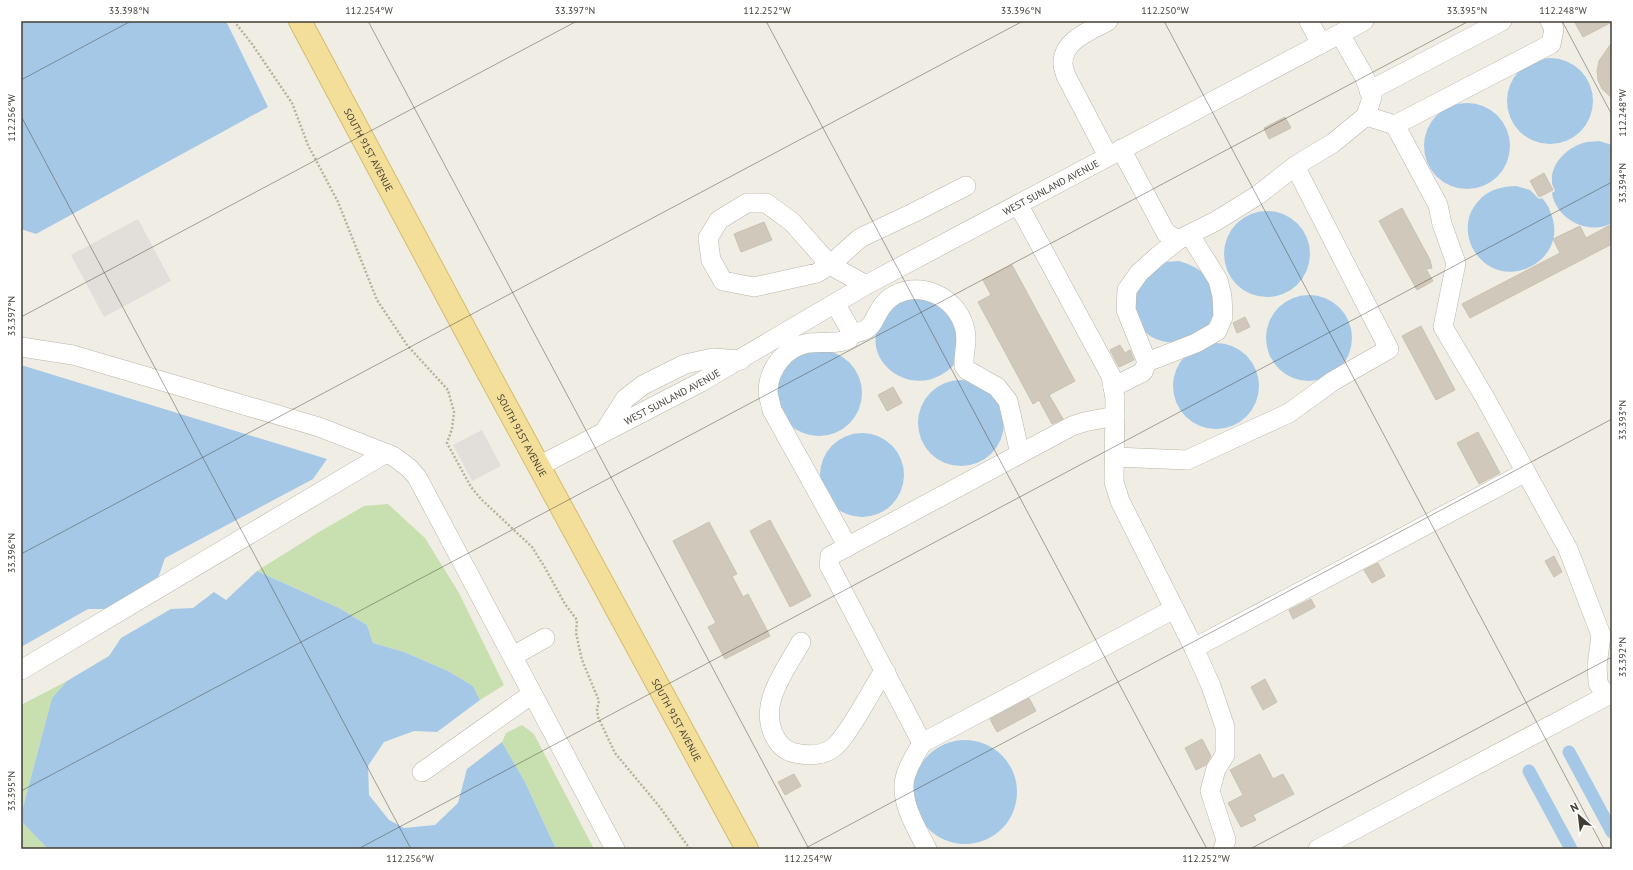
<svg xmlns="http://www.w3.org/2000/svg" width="1633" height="870" font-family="'PT Sans',sans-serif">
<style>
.industrial{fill:#e2ded9}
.green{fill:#c8e0b0}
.water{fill:#a5c8e7}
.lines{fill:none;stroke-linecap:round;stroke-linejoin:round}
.canal{stroke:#a5c8e7;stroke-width:13}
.building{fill:#d0c9bb;stroke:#cac1af}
.minor-casing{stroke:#bab5a8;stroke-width:20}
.major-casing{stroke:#d6bd6c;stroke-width:24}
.path{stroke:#bab19a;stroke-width:2.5;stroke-dasharray:2 2;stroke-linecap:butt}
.minor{stroke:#fff;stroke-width:19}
.major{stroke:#f3df9a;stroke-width:22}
.ticks{fill:none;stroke:#413d34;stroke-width:1;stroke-opacity:0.45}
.labels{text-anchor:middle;stroke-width:4;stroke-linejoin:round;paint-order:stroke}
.street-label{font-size:10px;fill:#413d34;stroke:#fff}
.neatline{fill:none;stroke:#413d34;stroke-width:1.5}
.ticks-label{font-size:10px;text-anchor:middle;fill:#413d34}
</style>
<rect width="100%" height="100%" fill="#f0ede4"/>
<path class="industrial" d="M138 219 171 281 104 317 71 255Z
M482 430 501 466 472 481 453 445Z"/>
<path class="green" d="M388 504 425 538 459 593 504 685 480 700 473 686 448 671 404 652 373 643 367 625 339 608 257 571 319 532 364 506Z
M67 681 52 698 21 815V705Z
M522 725 534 734 594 849H556L525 782 502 742 506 733Z
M21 821 48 849H21Z"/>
<path class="water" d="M21 21H226L268 107 36 234 21 229Z
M1507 101a43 43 0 1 1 86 0a43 43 0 1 1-86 0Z
M1424 146a43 43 0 1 1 86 0a43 43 0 1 1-86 0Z
M1599 141 1612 145V223C1588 236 1556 219 1552 193L1555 191C1554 188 1552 185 1552 182 1550 164 1567 148 1583 143 1588 141 1594 142 1599 141Z
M1516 186 1530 190 1539 199 1542 198C1545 202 1549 206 1550 211 1573 262 1498 298 1472 247 1467 237 1466 223 1471 212 1482 192 1495 187 1516 186Z
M1224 254a43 43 0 1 1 86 0a43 43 0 1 1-86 0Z
M1179 261C1198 267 1210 274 1213 295 1213 300 1215 308 1214 313 1204 349 1148 354 1135 316 1133 308 1135 296 1136 288L1165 262Z
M1266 338a43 43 0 1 1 86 0a43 43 0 1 1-86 0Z
M924 296 958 320C958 328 958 357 955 363 952 368 946 372 941 375 902 397 855 352 885 316 888 312 892 304 897 302 904 299 915 298 924 296Z
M1173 386a43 43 0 1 1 86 0a43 43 0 1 1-86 0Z
M776 393a43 43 0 1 1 86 0a43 43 0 1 1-86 0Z
M21 365 327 459 313 479 165 558 158 578 105 609H88L21 647Z
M918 423a43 43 0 1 1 86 0a43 43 0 1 1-86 0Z
M820 475a42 42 0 1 1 84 0a42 42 0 1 1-84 0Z
M257 571 339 608 367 625 373 643 404 652 448 671 473 686 480 700 437 732 414 731 384 742 368 766 369 795 389 820 404 828 435 825 458 803 467 769 502 742 525 782 556 849H48L21 821V815L52 698 67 681 109 656 121 638 171 609 193 608 214 592 226 600Z
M913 792a52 52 0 1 1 104 0a52 52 0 1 1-104 0Z"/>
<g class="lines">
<path class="canal" d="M1569 752 1612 832
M1529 771 1571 849"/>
</g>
<path class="building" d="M1574 21H1612V22L1583 37Z
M1612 42V98L1602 89 1598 80 1597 71 1599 61Z
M1285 117 1291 128 1269 139 1264 128Z
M1544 173 1553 190 1539 197 1530 181Z
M1402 208 1430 260 1432 268 1426 269 1433 281 1417 290 1379 221Z
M764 222 772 240 741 252 734 234Z
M1612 224V244L1470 318 1462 304 1560 253 1553 239 1580 226 1586 238Z
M1012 265 1075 381 1049 395 1063 419 1052 424 1039 400 1033 404 978 302 991 295 983 280Z
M1245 317 1250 327 1237 333 1233 323Z
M1421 326 1455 390 1436 400 1402 336Z
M1120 345 1125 353 1130 350 1134 360 1119 367 1110 350Z
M893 387 902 403 887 411 878 395Z
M1478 432 1500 473 1479 484 1457 443Z
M770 520 811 596 790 607 750 531Z
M709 522 737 574 732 576 743 597 748 594 770 636 725 659 708 627 716 623 673 541Z
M1554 556 1562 572 1554 577 1545 561Z
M1378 563 1385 576 1372 583 1364 570Z
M1311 599 1315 607 1293 619 1289 610Z
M1265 679 1277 702 1263 710 1251 687Z
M1029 698 1036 711 997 732 990 719Z
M1202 739 1211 756 1206 765 1196 770 1185 748Z
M1260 754 1273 779 1283 774 1294 794 1253 815 1256 820 1241 827 1228 803 1243 795 1230 770Z
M794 774 801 786 785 795 778 782Z"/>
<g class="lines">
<defs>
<g id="minor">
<path d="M1309 21 1321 44"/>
<path d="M1369 91 1502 21"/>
<path d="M1366 116 1395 125 1551 44 1554 29 1550 21"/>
<path d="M1395 125 1438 205 1442 224 1456 263 1443 327 1484 396 1568 549 1601 635 1597 666 1598 683 1606 696"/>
<path d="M1121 149 1166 233 1178 240 1216 221 1258 195 1295 166 1333 143 1366 116 1372 97 1364 76 1340 34"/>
<path d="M1108 156 1066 76C1065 72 1063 68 1063 64 1062 40 1092 30 1108 21"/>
<path d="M1018 204 1111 376 1115 398 1114 482 1120 501 1194 648 1211 686 1225 727V755L1216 769 1210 791 1226 840 1223 849"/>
<path d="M866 285 830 265 792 222 766 203H747L719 220 708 238 711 260 723 281 754 287 817 273 830 265 860 238 913 213 966 186"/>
<path d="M835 303 852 333 849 339C836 345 823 341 809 343 786 347 769 367 768 391 768 397 771 404 772 410L848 547"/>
<path d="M852 333C879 332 871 312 890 298 917 279 955 295 964 326 969 340 963 352 964 366L967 370 997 387 1008 401 1020 454"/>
<path d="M21 347 73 355 319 427 393 456 409 468 417 477 615 849"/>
<path d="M1147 362 1196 343 1217 331 1223 317 1222 296 1218 280 1190 235"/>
<path d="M1113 387 1143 372 1147 362 1126 310 1127 290 1139 273 1158 256 1178 240"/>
<path d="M1115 416 1084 422 1072 426 830 556 829 565 922 743 1174 609"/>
<path d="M604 432 625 399 643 385 685 364 713 358 741 360"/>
<path d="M1115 457 1187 460 1289 413 1333 381 1389 349 1295 166"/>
<path id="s1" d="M539 466 701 382 866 285 1364 21"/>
<path d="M801 642C786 670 757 704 775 737 779 745 785 751 795 753 808 756 822 756 833 748 847 738 871 691 882 674L886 672"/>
<path d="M1194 648 1526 472"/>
<path d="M513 656 545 638"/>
<path d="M21 670 386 453"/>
<path d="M922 743C915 756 903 773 904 788 904 809 918 831 927 849"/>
<path d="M422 772 532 694"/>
<path d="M1318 849 1612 693"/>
</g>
<g id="major">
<path id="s2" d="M300 21 484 365 747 849"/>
</g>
</defs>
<use href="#minor" class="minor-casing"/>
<use href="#major" class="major-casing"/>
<path class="path" d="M234 21 252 44 292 103 308 145 338 202 377 300 407 345 448 390 454 412 452 429 447 443 471 487 481 499 532 547 544 566 565 604 577 620 576 633 582 660 599 701 597 709 598 717 615 753 659 806 690 849"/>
<use href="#minor" class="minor"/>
<use href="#major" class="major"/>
</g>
<path class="ticks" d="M368 21 809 849M766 21 1207 849M1164 21 1604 849M1562 21 1612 115M21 80 131 21M21 116 411 849M21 317 577 21M21 554 1023 21M21 791 1469 21M358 849 1612 182M804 849 1612 419M1250 849 1612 657"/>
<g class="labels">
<g class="street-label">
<text dy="4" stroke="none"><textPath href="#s2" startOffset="146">SOUTH 91ST AVENUE</textPath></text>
<text dy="4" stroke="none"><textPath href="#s1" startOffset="583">WEST SUNLAND AVENUE</textPath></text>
<text dy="4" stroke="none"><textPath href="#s1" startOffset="150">WEST SUNLAND AVENUE</textPath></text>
<text dy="4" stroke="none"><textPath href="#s2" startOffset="470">SOUTH 91ST AVENUE</textPath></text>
<text dy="4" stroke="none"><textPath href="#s2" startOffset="794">SOUTH 91ST AVENUE</textPath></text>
</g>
</g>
<rect width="1633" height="870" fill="none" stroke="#ffffff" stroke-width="44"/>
<g transform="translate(1579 816) rotate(332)" stroke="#ffffff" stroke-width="3" paint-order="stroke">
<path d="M0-3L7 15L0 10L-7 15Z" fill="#413d34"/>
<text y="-6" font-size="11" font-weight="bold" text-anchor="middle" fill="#413d34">N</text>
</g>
<rect x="22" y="22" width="1589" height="826" class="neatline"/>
<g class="ticks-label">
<text x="129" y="14">33.398°N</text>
<text x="369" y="14">112.254°W</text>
<text x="575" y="14">33.397°N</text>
<text x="767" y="14">112.252°W</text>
<text x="1021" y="14">33.396°N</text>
<text x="1165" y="14">112.250°W</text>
<text x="1467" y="14">33.395°N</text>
<text x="1563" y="14">112.248°W</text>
<text transform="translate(1622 113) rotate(-90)" y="4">112.248°W</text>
<text transform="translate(11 118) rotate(-90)" y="4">112.256°W</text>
<text transform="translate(1622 183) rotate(-90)" y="4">33.394°N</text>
<text transform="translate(11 316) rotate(-90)" y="4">33.397°N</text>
<text transform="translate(1622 420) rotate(-90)" y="4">33.393°N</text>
<text transform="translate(11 553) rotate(-90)" y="4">33.396°N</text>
<text transform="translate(1622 657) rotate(-90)" y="4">33.392°N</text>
<text transform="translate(11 791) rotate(-90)" y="4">33.395°N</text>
<text x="410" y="862">112.256°W</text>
<text x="808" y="862">112.254°W</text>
<text x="1206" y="862">112.252°W</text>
</g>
</svg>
